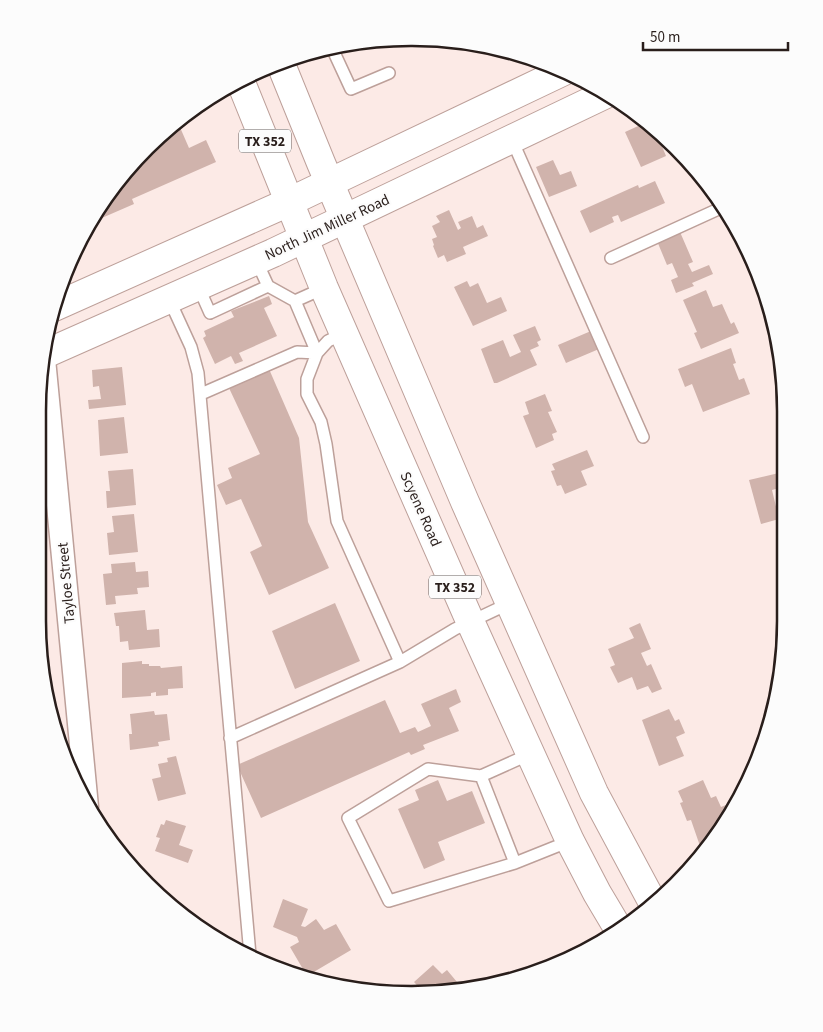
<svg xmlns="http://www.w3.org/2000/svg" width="823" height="1032" font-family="'Source Sans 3',sans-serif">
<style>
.building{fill:#d0b3ac}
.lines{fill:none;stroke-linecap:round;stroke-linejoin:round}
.lane-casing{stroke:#bda09a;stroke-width:14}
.street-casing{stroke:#bda09a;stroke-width:25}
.secondary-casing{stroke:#bda09a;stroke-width:30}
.primary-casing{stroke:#bda09a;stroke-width:30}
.lane{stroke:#fff;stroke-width:11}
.street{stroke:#fff;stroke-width:22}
.secondary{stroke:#fff;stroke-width:28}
.primary{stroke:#fff;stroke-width:28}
.labels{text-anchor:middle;stroke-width:4.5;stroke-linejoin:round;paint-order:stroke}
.shield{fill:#fcfcfc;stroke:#68615e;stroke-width:1}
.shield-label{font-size:14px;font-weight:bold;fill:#291e1b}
.street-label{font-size:15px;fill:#291e1b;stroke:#fcfcfc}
.rim{fill:none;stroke:#291e1b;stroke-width:2.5}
</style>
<rect width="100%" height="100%" fill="#fceae6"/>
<path class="building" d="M647 122 656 140 659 139 666 156 641 167 625 132Z
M179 125 189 148 206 140 216 162 132 199 134 204 88 224 130 165Z
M553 160 560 175 571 171 577 186 549 197 536 167Z
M655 181 665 203 621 222 618 215 612 217 614 222 590 233 580 211 638 185 639 188Z
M449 210 458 230 461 228 458 222 472 216 477 228 483 225 488 236 463 247 466 254 447 262 444 255 438 258 433 246 434 245 432 239 437 237 432 226 440 222 436 216Z
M680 232 693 262 688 264 692 272 709 265 713 274 692 283 694 286 676 293 671 280 678 277 672 263 667 265 657 241Z
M467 281 470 287 478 283 487 303 501 297 507 311 473 326 454 287Z
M706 290 713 307 722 304 731 324 734 322 739 333 701 349 694 333 697 332 683 300Z
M269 296 272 304 264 308 277 336 239 353 243 361 235 364 231 356 215 364 203 338 206 336 204 331 234 317 231 311Z
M535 326 541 340 537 342 539 346 530 350 537 365 497 383H494L481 349 503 340 510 357 521 352 513 335Z
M591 331 599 349 566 363 558 345Z
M731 348 736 363 733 364 739 380 744 378 750 394 703 412 692 384 685 387 678 369Z
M122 367 126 405 89 409 88 400 101 399 99 386 93 387 92 370Z
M269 369 299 438 308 522 329 568 269 595 250 552 262 546 241 499 226 505 217 485 232 478 228 468 260 454 229 388Z
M545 394 552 411 548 412 557 432 552 434 554 440 536 448 523 416 529 414 525 402Z
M124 417 128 453 100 456 98 420Z
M587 450 594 466 581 471 587 485 565 494 561 485 557 486 551 471 555 470 552 464Z
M133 469 136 505 107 508 106 491H110L108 471Z
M783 472V487L772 490 779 519 761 524 749 480Z
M134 514 138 552 109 555 107 533 114 532 112 516Z
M135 562 136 572 148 571 149 587 137 588 138 594 115 596 116 604 106 605 103 574 112 573 111 564Z
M335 603 360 661 295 689 272 631Z
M145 610 147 630 159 629 160 647 129 650 128 641 120 642 119 626H116L114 613Z
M640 623 651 649 641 653 647 666 651 664 662 689 652 693 648 686 637 690 632 677 618 683 610 667 615 665 608 649 634 638 629 628Z
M142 661V664H149V666H160L161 668 182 666 183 688 168 689V695L156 696V692L151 693V696L122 698V663Z
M456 689 461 702 449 708 459 731 423 745 425 749 411 755 409 752 261 818 237 765 385 700 400 733 415 727 418 732 431 726 421 704Z
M669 709 675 721 679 719 685 733 676 737 684 756 659 766 642 720Z
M154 711 155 715 167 714 170 740 158 742 159 746 130 750 129 734H132L130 714Z
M176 756 186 794 158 801 152 779 161 777 158 764 168 762 167 758Z
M438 780 447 801 472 791 485 823 438 842 445 860 424 869 398 809 419 800 415 790Z
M703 780 711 798 716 796 721 807 726 805 729 812 713 840 700 846 691 820 687 821 680 803 683 802 678 791Z
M166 820 186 826 179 845 193 850 188 863 155 851 160 838 156 837 161 824 164 825Z
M283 899 308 909 301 926 305 927 316 919 324 930 336 924 351 950 307 976 290 947 299 942 297 937 273 927Z
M433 965 442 974 447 970 462 988 424 993 414 982Z"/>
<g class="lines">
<defs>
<path id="lane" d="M332 48 351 89 389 73
M512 140 643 437
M611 258 723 207
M256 260 268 286 295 301
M198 286 210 313 268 286
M169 299 191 347 198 373 250 955
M344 333 328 341 317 353 307 379V394L321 422 326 444 337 521 400 662
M201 394 297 352 317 353 295 301 324 288
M230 738 400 662 455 629 510 603
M530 754 481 776 515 863 570 841
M481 776 428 769 348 818 389 901 515 863"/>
<path id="street" d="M44 359 87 807"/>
<path id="secondary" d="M54 307 289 202 564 71
M45 354 273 253 606 94"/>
<path id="primary" d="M280 62 321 163 465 502 594 793 654 905
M240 80 324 288 470 621 570 841 597 893 619 930"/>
</defs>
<use href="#lane" class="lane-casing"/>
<use href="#street" class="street-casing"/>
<use href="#secondary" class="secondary-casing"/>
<use href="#primary" class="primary-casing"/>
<use href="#lane" class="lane"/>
<use href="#street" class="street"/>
<use href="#secondary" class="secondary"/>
<use href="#primary" class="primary"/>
</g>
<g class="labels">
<g class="shield">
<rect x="239" y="129.5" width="52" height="23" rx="4"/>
<rect x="429" y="575.5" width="52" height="23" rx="4"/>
</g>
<g class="shield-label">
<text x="265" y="146">TX 352</text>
<text x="455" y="592">TX 352</text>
</g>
<g class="street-label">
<text transform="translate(327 227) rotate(-25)" y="5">North Jim Miller Road</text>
<text transform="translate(421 509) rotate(66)" y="5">Scyene Road</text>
<text transform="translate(66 583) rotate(-95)" y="5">Tayloe Street</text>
</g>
</g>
<path d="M0 0H823V1032H0ZM411 46H412A365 365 0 0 1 777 411V621A365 365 0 0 1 412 986H411A365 365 0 0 1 46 621V411A365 365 0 0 1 411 46Z" fill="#fcfcfc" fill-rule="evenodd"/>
<path class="rim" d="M411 46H412A365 365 0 0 1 777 411V621A365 365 0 0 1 412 986H411A365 365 0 0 1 46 621V411A365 365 0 0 1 411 46Z"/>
<path d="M643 42v8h145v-8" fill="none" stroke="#291e1b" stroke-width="2.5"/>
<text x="650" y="42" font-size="15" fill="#291e1b" stroke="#fcfcfc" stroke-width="4" paint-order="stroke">50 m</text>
</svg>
